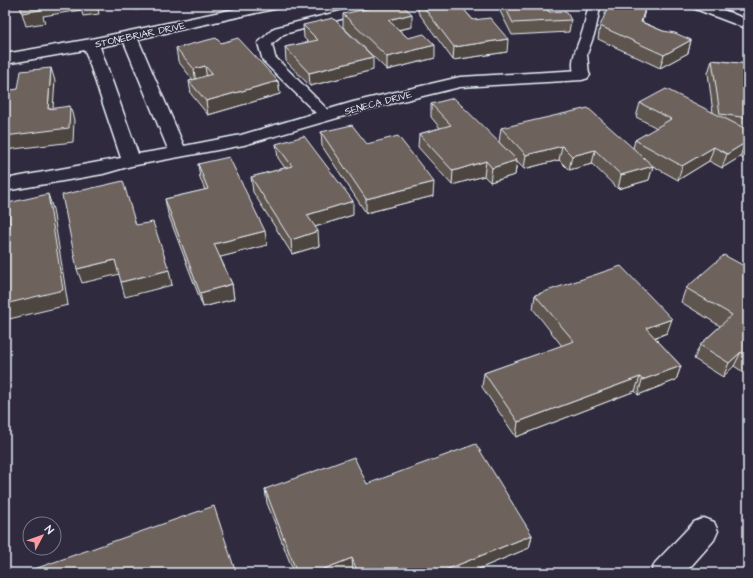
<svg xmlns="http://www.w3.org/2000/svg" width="753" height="578" font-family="'Architects Daughter',sans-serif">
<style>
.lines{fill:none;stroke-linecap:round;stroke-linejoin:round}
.lane-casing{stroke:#e8f1f8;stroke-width:3}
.street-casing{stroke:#e8f1f8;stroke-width:3}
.secondary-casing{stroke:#e8f1f8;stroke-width:3}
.lane{fill:#2f2a3d;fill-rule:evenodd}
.street{fill:#2f2a3d;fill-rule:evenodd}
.secondary{fill:#2f2a3d;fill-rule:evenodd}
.wall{fill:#5f5450;stroke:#e8f1f8}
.shaded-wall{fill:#4d4541;stroke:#e8f1f8}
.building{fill:#6e625d;stroke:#e8f1f8}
.labels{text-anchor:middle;stroke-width:3;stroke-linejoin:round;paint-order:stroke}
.far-street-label{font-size:10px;fill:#e8f1f8;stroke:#2f2a3d}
</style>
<rect width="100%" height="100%" fill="#2f2a3d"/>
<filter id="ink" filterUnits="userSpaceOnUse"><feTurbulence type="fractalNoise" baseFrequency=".025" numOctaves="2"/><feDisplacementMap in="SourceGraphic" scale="8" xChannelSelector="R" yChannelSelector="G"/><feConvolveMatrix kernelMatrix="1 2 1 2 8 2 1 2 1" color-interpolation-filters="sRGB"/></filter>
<g filter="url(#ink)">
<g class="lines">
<defs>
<path id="lane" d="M365 5H385L383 8 284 34 272 44 275 57 334 116 332 119 327 120 322 119 263 61 258 43 274 28Z
M587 5H599L600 8 595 32 587 54 589 75 587 78 582 79 577 78C567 64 578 46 582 33 585 25 586 16 588 8Z"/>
<path id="street" d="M254 5H281L279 8 274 9 138 39 184 146 241 135 353 102 460 77 582 70 588 72 590 75 588 78 582 80 460 87 365 110 244 145 131 166 103 174 5 191V179L121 158 85 50 5 64V54L91 39ZM124 42 168 149 138 154 100 47Z
M704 518 714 522 718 531 714 540 685 573H651L655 563 694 522Z"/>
<path id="secondary" d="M691 5H711L748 20V29L693 8Z"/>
</defs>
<use href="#lane" class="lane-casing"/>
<use href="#street" class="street-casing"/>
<use href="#secondary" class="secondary-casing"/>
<use href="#lane" class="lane"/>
<use href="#street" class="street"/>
<use href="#secondary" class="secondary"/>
</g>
<path class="wall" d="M132 5H156L136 10Z
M418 5H460L473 20 507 52 453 60 418 12Z
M497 5H545L549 12 571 20 569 32 512 35Z
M646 5 642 22 663 31 691 40 688 53 660 68 598 39 600 26 619 9Z
M343 14 412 27 399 30 408 38 435 58 387 70 343 27Z
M303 25 373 70 310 86 286 61 285 47 308 42 304 38Z
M221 43 278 81 280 94 208 115 191 94 189 81 193 80 178 61 176 48Z
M712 60 748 64V161L740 157 722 168 709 161 678 180 653 166 649 180 618 189 592 164 569 170 559 160 524 169 517 162 515 175 490 182 484 176 452 185 418 147 419 134 440 128 431 117V104L506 150 499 142 501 128 633 148 635 140 657 128 636 117 640 103 713 113 708 73Z
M321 132 367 144 433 196 366 213 322 146Z
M276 144 353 215 315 227 319 246 292 254 253 192 251 177 285 168 278 158Z
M198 164 267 245 220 257 232 284 234 299 203 307 168 214 165 199 205 190 200 178Z
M748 268V375L734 366 723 377 694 359 700 345 720 326 681 302 686 288Z
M535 295 667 333 655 338 681 366 676 380 638 395 635 391 516 437 482 387 484 373 562 346 533 309Z
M367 484 532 535 529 548 469 573H353V572L349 573H294L267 503 265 489Z"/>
<path class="shaded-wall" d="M5 5H9L8 12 5 13Z
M40 5H79L81 10 43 16 45 23 26 26 22 13Z
M80 5H97L99 14 83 16Z
M135 5H156L136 10Z
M646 5 643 18 638 34 641 22Z
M412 14V27L387 32 388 20Z
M508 39 507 52 453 60 454 47Z
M691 40 688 53 660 68 664 55Z
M435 45V58L387 70V57Z
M373 57V70L310 86 309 73Z
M205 66 207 80 196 83 194 69Z
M51 68 55 81 52 122 48 109Z
M278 81 280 94 208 115 206 101Z
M70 106 74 120 73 142 5 150V136Z
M745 143 740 157 722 168 727 154Z
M562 146 559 160 524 169 526 155Z
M714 147 709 161 678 180 682 166Z
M595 150 592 164 569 170 572 156Z
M517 160 515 175 490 182 492 168Z
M486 161 484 176 452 185 453 171Z
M653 166 649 180 618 189 621 175Z
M434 182 433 196 366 213V199Z
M48 194 53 209 68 305 5 320V304Z
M353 201V215L308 229 307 215Z
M265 231 267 245 217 258 214 244Z
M318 231 319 246 292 254 291 240Z
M115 260 120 274 82 283 77 269Z
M169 270 172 285 125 297 121 282Z
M232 284 234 299 203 307 200 293Z
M672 319 667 333 642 342 646 328Z
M741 352 734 366 723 377 729 363Z
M681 366 676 380 638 395 642 380Z
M640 377 635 391 516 437 518 422Z
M532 535 529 548 469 573H438Z
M352 558 353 572 349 573H314Z"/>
<path class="building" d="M20 5H40L41 10 22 13Z
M384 5H402L412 14 388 20 408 38 424 34 435 45 387 57 343 14Z
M422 5H460L473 20 490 18 508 39 454 47Z
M504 5H545L549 12 566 11 571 20 513 23Z
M621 5H646L641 22 663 31 675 33 691 40 664 55 600 26 608 7 619 9Z
M333 18 373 57 309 73 285 47 318 40 303 25Z
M216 38 221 43 238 38 278 81 206 101 189 81 212 74 205 66 194 69 176 48Z
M712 60 748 64V118L720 114Z
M51 68 48 109 70 106 69 128 5 136V91L18 89 21 71Z
M666 89 748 130V144L745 143 727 154 714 147 682 166 635 140 671 119 640 103Z
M454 98 517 160 492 168 486 161 453 171 419 134 451 125 431 104Z
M588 108 653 166 621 175 595 150 572 156 562 146 526 155 501 128Z
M352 125 367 144 398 136 434 182 366 199 321 132Z
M304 136 353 201 307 215 318 231 291 240 251 177 292 166 276 144Z
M229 157 265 231 214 244 232 284 200 293 165 199 208 189 198 164Z
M123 181 136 225 153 222 169 270 121 282 115 260 77 269 62 195Z
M48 194 63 290 5 304V228L10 227 8 203Z
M724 255 748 268V356L741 352 729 363 700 345 732 315 686 288Z
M621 266 672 319 646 328 681 366 642 380 640 377 518 422 484 373 574 341 535 295Z
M476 444 532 535 438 573H358L352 558 314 573H297L265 489 354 457 367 484Z
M214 506 236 573H23Z"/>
</g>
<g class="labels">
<g class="far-street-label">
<text transform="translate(140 34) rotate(-12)" y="4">STONEBRIAR DRIVE</text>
<text transform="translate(378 102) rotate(-15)" y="4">SENECA DRIVE</text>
</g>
</g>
<rect width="753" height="578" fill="none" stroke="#2f2a3d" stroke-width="20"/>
<rect x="10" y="10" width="733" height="558" fill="none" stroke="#e8f1f8" stroke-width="1.5" filter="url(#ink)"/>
<g transform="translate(42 536) rotate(49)"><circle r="19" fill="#2f2a3d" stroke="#797a88"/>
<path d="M0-3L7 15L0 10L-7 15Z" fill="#ff9aa2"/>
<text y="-6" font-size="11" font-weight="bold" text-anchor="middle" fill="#e8f1f8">N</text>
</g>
</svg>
